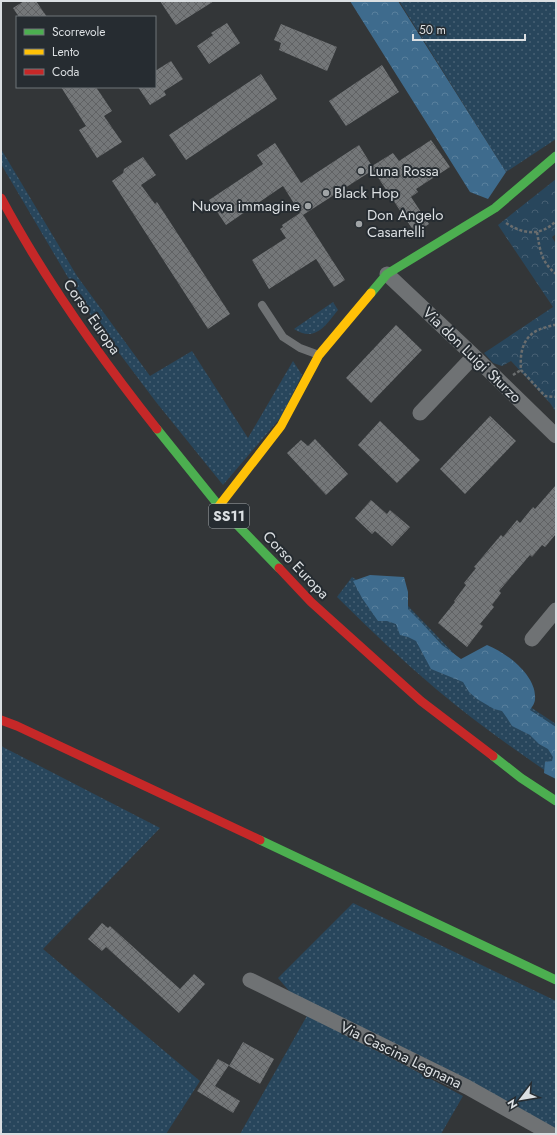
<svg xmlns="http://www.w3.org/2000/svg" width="557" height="1135" font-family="Jost,sans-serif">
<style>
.grass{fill:url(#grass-dots)}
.forest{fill:url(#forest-crowns)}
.park{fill:url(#park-crowns)}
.building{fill:url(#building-cross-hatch)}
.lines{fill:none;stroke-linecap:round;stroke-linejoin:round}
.path{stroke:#6a6d6e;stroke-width:2.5;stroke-dasharray:3 2;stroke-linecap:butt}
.lane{stroke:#6f7274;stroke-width:8}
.street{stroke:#6f7274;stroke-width:15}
.fast{stroke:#4caf50;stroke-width:9}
.slow{stroke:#ffc107;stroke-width:9}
.jam{stroke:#c62828;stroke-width:9}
.poi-dot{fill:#a0a4a6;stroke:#262c31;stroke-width:1.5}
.labels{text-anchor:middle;stroke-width:4;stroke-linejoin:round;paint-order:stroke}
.shield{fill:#262c31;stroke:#a5a9ad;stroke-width:1}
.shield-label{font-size:14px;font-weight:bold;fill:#dbdfe2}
.poi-label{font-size:15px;fill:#dbdfe2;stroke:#262c31;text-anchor:start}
.street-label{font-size:15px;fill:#dbdfe2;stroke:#262c31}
</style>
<defs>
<pattern id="grass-dots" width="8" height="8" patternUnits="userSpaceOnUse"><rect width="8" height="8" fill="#28465c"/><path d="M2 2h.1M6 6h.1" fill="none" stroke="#476073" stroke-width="1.8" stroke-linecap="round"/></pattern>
<pattern id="forest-crowns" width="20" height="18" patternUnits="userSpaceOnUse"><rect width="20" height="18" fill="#3e6b8d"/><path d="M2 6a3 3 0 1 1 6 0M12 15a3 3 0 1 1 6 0" fill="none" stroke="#59809d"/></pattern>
<pattern id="park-crowns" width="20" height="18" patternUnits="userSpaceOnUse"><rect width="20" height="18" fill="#28465c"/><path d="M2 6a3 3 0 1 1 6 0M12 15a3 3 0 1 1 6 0" fill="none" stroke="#476073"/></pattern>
<pattern id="building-cross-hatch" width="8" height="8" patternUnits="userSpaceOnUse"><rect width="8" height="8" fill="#747779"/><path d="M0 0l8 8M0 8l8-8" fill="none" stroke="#606264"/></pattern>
</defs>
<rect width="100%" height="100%" fill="#333638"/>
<path class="grass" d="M399 1H556V139L506 172Z
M1 149 77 276 150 376 192 351 248 438 293 361 302 375 281 417 223 485 156 402 89 313 1 164Z
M333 302 338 310C326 325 315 343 294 329Z
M352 577 371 589 384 581 462 662 556 724V778C515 750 474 721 436 689 402 660 369 629 337 597Z
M1 746 160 828 43 949 200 1081 166 1134H1Z
M353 903 556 1001V1130L290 992 278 978Z
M308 1014 463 1096 441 1134H240Z"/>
<path class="forest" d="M350 1H398L506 172 488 199 470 192Z
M370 575 404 577 408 592V609L420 621 442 645 461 659 487 645C507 653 537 676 535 699 535 703 532 707 530 710L556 727V779L544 773 545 762 552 761 553 757 548 749 539 744 530 735 512 726 507 718 502 711 494 709 477 699 469 692 463 682 431 669 416 641 408 637 400 635 396 624 387 621H378L362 598 353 581Z"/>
<path class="park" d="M556 179V234L552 237 556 244V412L550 403 511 361 502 366 493 363 484 353 553 307 498 225Z"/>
<path class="building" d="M24 1H36L47 17H19L13 8Z
M160 1H214L176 25Z
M227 23 240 43 209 64 197 46 213 35 211 33Z
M281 24 337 47 327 71 279 50 281 43 274 40Z
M171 61 183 79 164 91 166 95 150 105 138 87H155V71Z
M382 65 399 92 346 126 329 101Z
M261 74 277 99 186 160 169 135Z
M61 87H96L112 111 104 116 122 142 97 158 79 130 86 126Z
M431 140 450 167 416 189 418 192 411 197 429 224 415 233 373 170 303 215 345 280 334 287 316 259 269 289 252 260 286 238 280 229 283 227 282 225 300 213 283 186 226 225 209 200 263 164 257 155 275 143 301 183 359 145 372 166 393 153 399 161Z
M143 157 156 175 141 185 155 204 157 202 230 314 208 329 112 181 123 173 124 169Z
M396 325 422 350 371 403 346 378Z
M490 416 516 441 465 494 440 469Z
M380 421 420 460 397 483 358 445Z
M315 439 348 474 326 495 287 453 301 440 308 446Z
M556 485V534L545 547 542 545 532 557 530 555 499 591 501 593 492 605 494 607 480 624 483 626 467 647 438 623 455 602 454 601 466 585 464 583 476 568 474 567 501 535 503 537 517 520 520 523 533 507 535 509Z
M371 500 387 514 390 510 410 527 392 546 375 531 372 534 355 518Z
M102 923 108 928 110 926 180 989 194 974 205 984 179 1013 106 947 102 951 88 939Z
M243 1042 274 1059 260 1084 229 1066Z
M218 1059 229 1065 215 1086 240 1101 233 1113 197 1091Z"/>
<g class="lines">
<path class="path" d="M506 223C523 234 540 237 556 221
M537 232C540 250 541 262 556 274
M556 325H554C547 327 538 329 533 333 521 342 520 357 521 370L545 396 556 397
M513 375 521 370"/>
<path class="lane" d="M262 305 283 337 300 348 319 355"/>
<path class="street" d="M387 274 474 356 556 436
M420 413 474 356
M532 639 556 610
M250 980 467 1087 551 1134"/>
<path class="fast" d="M371 293 387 274 495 208 556 156
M157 429 219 506 279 568
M493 756 521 778 556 801
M260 840 556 980"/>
<path class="slow" d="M219 506 281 426 319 355 371 293"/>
<path class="jam" d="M1 198C45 280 99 356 157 429
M279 568 311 602 421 701 493 756
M1 720 17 726 260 840"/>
</g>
<g class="poi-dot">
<circle cx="361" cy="171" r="4"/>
<circle cx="326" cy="193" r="4"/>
<circle cx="308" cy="206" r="4"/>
<circle cx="359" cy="224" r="4"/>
</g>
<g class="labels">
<rect class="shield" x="209" y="504" width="40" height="24" rx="3"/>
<g class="shield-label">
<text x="229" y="521">SS11</text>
</g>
<g class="poi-label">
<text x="369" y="176">Luna Rossa</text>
<text x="334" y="198">Black Hop</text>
<text x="300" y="211" text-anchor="end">Nuova immagine</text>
<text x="367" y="220">Don Angelo<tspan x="367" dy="17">Casartelli</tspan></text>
</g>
<g class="street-label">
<text transform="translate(92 317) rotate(55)" y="5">Corso Europa</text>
<text transform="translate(472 355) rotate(44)" y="5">Via don Luigi Sturzo</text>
<text transform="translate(296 565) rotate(46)" y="5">Corso Europa</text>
<text transform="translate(401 1055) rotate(26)" y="5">Via Cascina Legnana</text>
</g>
</g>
<rect width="557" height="1135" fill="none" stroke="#dbdfe2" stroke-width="4"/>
<rect x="16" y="16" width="140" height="72" fill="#262c31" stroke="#6e7478"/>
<rect x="24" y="29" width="20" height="6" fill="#4caf50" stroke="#6e7478"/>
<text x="52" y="36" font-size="12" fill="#dbdfe2">Scorrevole</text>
<rect x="24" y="49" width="20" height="6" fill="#ffc107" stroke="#6e7478"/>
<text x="52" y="56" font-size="12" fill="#dbdfe2">Lento</text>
<rect x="24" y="69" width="20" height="6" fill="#c62828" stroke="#6e7478"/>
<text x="52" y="76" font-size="12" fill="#dbdfe2">Coda</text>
<g transform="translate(521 1099) rotate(239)" stroke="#262c31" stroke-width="3" paint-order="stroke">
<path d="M0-3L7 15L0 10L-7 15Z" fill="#dbdfe2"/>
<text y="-6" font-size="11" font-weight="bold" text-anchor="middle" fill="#dbdfe2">N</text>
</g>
<path d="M413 34v6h112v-6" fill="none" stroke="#dbdfe2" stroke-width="2"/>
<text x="419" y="34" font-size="12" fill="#dbdfe2" stroke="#262c31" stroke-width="3" paint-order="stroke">50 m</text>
</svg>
